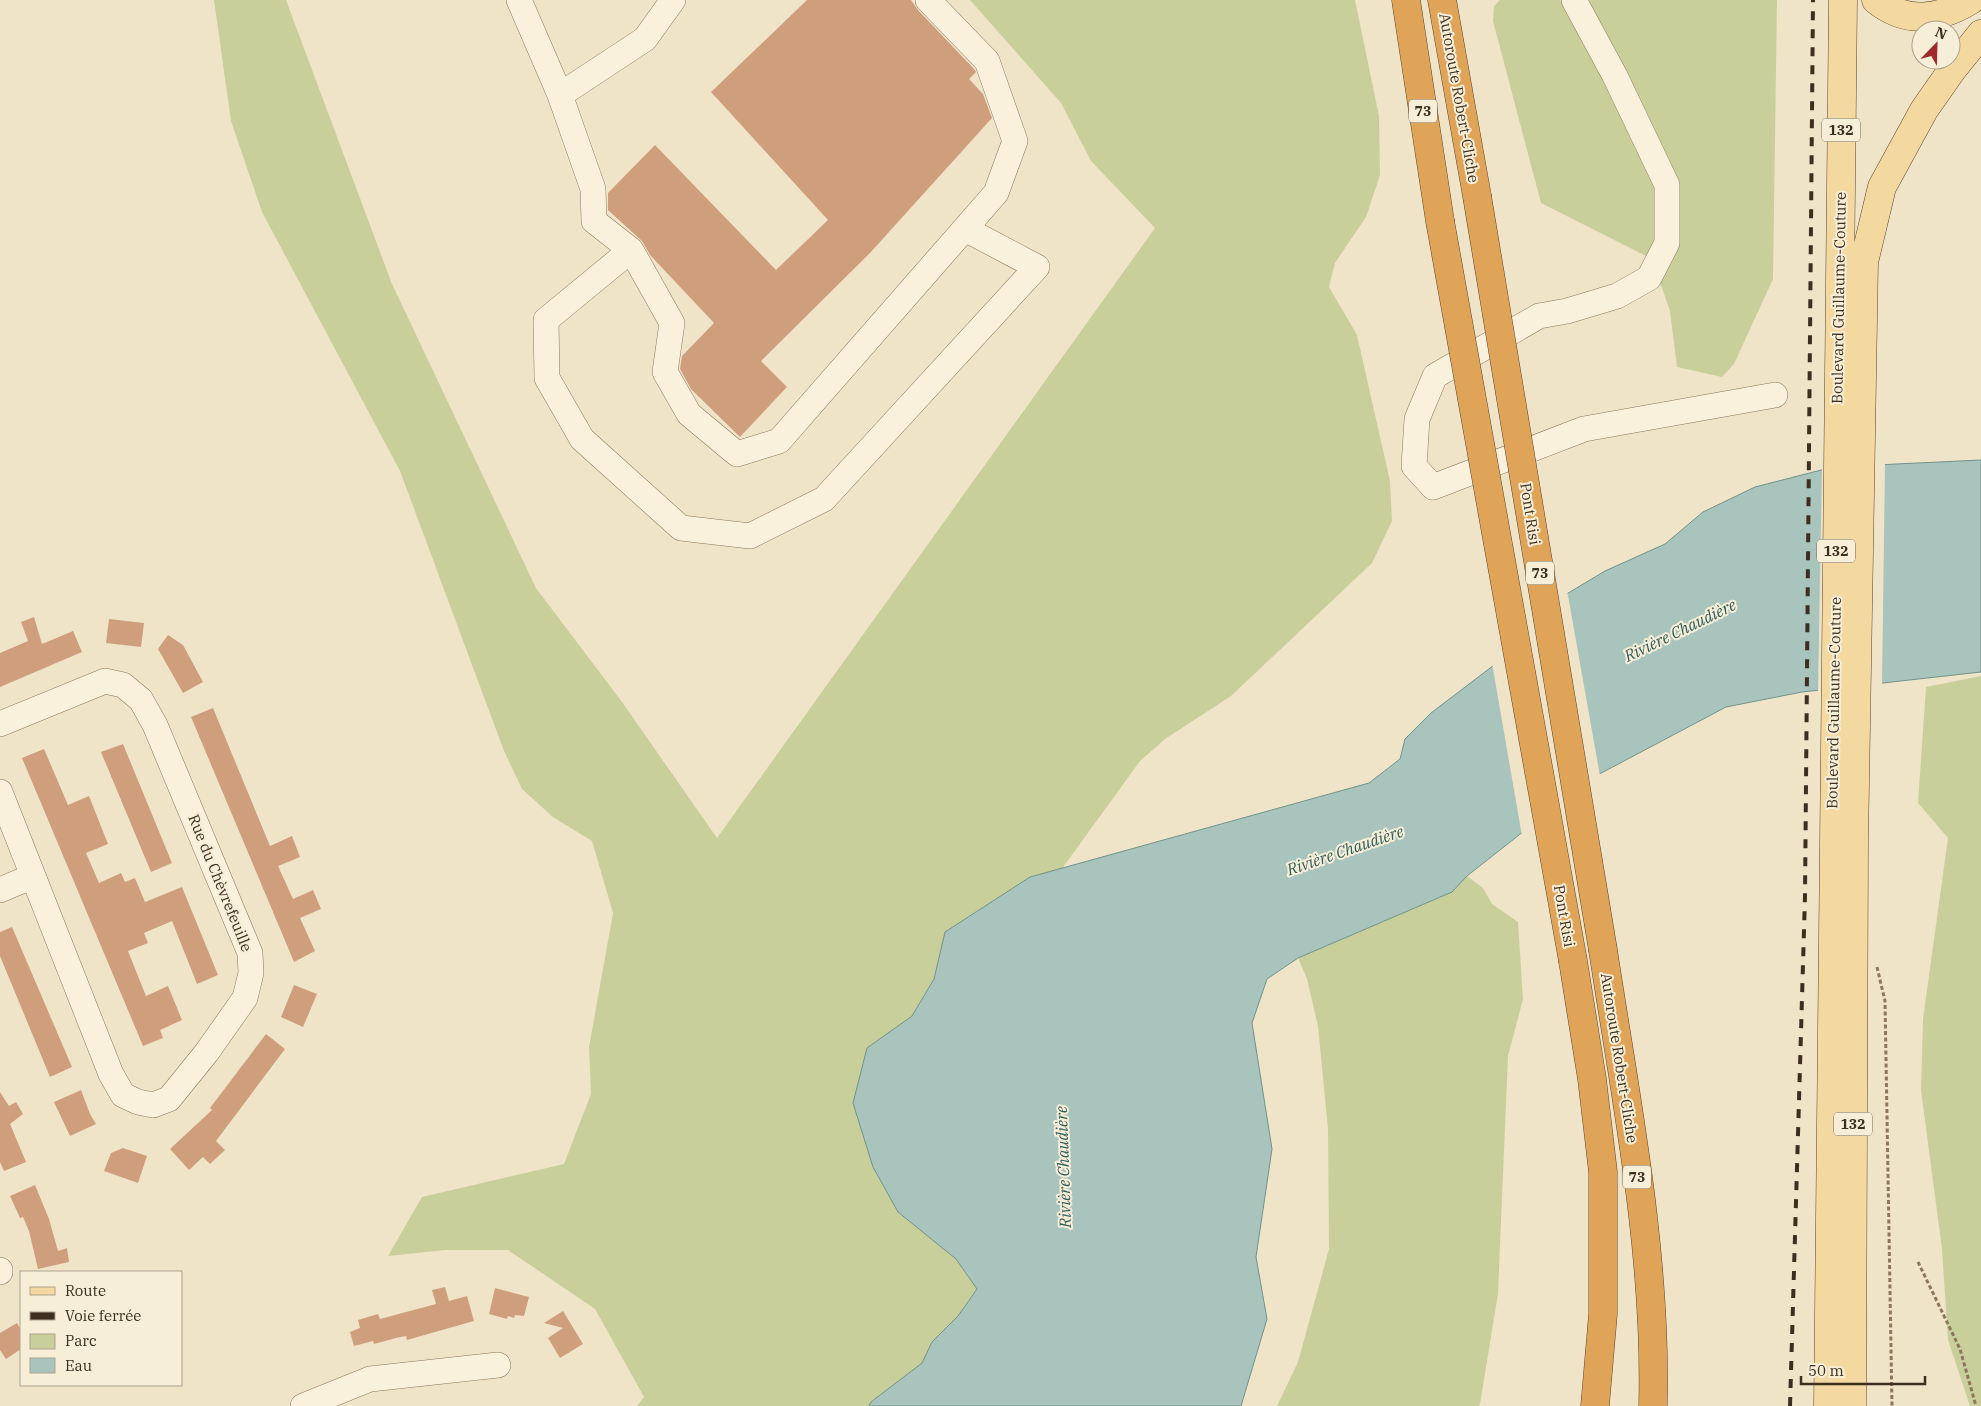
<svg xmlns="http://www.w3.org/2000/svg" width="1981" height="1406" font-family="'IBM Plex Serif',serif">
<style>
.green{fill:#c9cf9b}
.water{fill:#a9c4bc;stroke:#6f938a}
.pier{fill:#f0e4c8}
.building{fill:#cf9f7d}
.lines{fill:none;stroke-linecap:round;stroke-linejoin:round}
.minor-casing{stroke:#8d765c;stroke-width:26}
.major-casing{stroke:#5b4430;stroke-width:29}
.highway-casing{stroke:#5b4430;stroke-width:29}
.path{stroke:#8d765c;stroke-width:3;stroke-dasharray:4 2.5;stroke-linecap:butt}
.minor{stroke:#faf1dc;stroke-width:25}
.major{stroke:#f3d9a0;stroke-width:28}
.highway{stroke:#e0a458;stroke-width:28}
.rail{stroke:#3d2e20;stroke-width:4;stroke-dasharray:9 9;stroke-linecap:butt}
.highway-bridge-casing{stroke:#5b4430;stroke-width:29;stroke-linecap:butt}
.highway-bridge{stroke:#e0a458;stroke-width:28}
.labels{text-anchor:middle;stroke-width:4;stroke-linejoin:round;paint-order:stroke}
.shield{fill:#f7eed8;stroke:#756857;stroke-width:1}
.shield-label{font-size:14px;font-weight:bold;fill:#3d2e20}
.street-label{font-size:15px;fill:#3d2e20;stroke:#f7eed8}
.water-label{font-size:16px;font-style:italic;fill:#2f5d5a;stroke:#f7eed8}
</style>
<rect width="100%" height="100%" fill="#f0e4c8"/>
<path class="green" d="M214 0H286L392 284 536 588 622 702 717 838 1155 228 1091 161 1061 103 970 0H1355L1379 116 1380 175 1366 217 1335 263 1329 287 1357 335 1390 481 1392 521 1372 563 1231 696 1165 739 1140 761 1061 870 1030 877 945 932 934 979 912 1016 867 1048 898 1212 956 1259 977 1289 958 1316 932 1342 922 1363 871 1402 869 1406H637L644 1397 595 1309 508 1250H445L388 1256 422 1197 564 1164 591 1094 589 1047 613 913 592 841 553 817 522 789 504 751 400 471 262 212 231 121Z
M1500 0H1777L1773 279 1734 364 1722 377 1677 367 1670 311 1652 259 1541 203 1493 21 1494 6Z
M1981 676V1406H1970L1948 1340 1942 1249 1921 1090 1923 1019 1948 838 1918 803 1926 687Z
M1467 876 1483 888 1492 904 1518 922 1523 999 1508 1056 1498 1294 1480 1404 1479 1406H1277L1298 1362 1329 1249 1328 1129 1318 1026 1307 979 1298 958 1452 892Z"/>
<path class="water" d="M1981 460V672L1802 692 1726 707 1590 779 1467 876 1452 892 1298 958 1267 979 1252 1023 1272 1149 1256 1257 1267 1319 1241 1406H869L871 1402 922 1363 932 1342 958 1316 977 1289 956 1259 898 1212 873 1167 853 1103 867 1048 912 1016 934 979 945 932 1030 877 1369 783 1400 759 1405 739 1431 713 1498 662 1555 601 1605 571 1665 544 1703 512 1755 487 1833 467Z"/>
<path class="pier" d="M1885 462 1882 685 1818 692 1822 468 1833 465Z
M1567 590 1600 776 1522 836 1492 663 1520 629 1553 599Z"/>
<path class="building" d="M807 0H911L918 10 974 69 976 72 969 79 983 94 992 118 870 253 761 361 787 387 740 437 691 389 680 369 682 356 714 323 650 255 642 241 608 210V193L655 145 776 270 828 220 711 92Z
M34 617 42 644 73 631 82 652 0 687V653L28 641 21 622Z
M109 619 144 623 141 647 106 643Z
M168 635 183 645 203 682 183 693 158 649Z
M213 708 270 846 292 836 300 857 278 866 293 899 313 890 321 909 300 918 315 951 294 962 191 717Z
M123 744 172 863 151 872 101 752Z
M44 749 68 805 89 796 108 844 86 853 99 883 121 873 125 882 135 878 145 902 182 887 218 975 197 984 172 921 144 933 148 943 128 951 146 996 168 986 182 1020 160 1030 163 1038 143 1046 22 758Z
M12 927 72 1067 50 1077 0 956V932Z
M294 985 317 994 303 1027 281 1017Z
M266 1034 285 1049 216 1141 225 1150 210 1164 203 1157 189 1170 170 1149 212 1110 210 1108Z
M81 1090 90 1114 96 1124 70 1136 54 1102Z
M0 1092 9 1106 16 1102 23 1114 10 1124 26 1162 4 1171 0 1162Z
M123 1148 147 1156 138 1183 104 1171 111 1153Z
M35 1185 49 1219 58 1251 67 1248 69 1262 38 1269 29 1231 23 1217 20 1218 10 1196Z
M445 1287 449 1301 467 1296 474 1321 407 1340 406 1336 396 1338 374 1344 373 1341 354 1346 350 1332 360 1328 358 1320 378 1314 380 1319 436 1304 432 1290Z
M495 1288 529 1297 524 1316 515 1315 514 1318 508 1316 507 1319 489 1314Z
M563 1311 583 1344 560 1358 548 1338 563 1328 544 1323Z
M17 1323 21 1330V1349L6 1359 0 1350V1333Z"/>
<g class="lines">
<defs>
<path id="minor" d="M519 0 560 95 593 189 594 221 631 250 672 323 665 372 689 414 737 454 779 441 996 193 1015 141 987 61 928 0
M1574 0 1615 76 1667 185V243L1649 278 1617 296 1567 311 1539 316 1435 376 1417 419 1414 466 1433 487 1584 429 1775 395
M560 95 645 39 673 0
M631 250 546 320 547 378 582 439 681 528 750 536 824 499 1037 267 965 229
M0 724 105 681 123 685 141 700 155 725 250 953 251 973 245 998 207 1052 169 1099 153 1105 138 1102 123 1095 111 1074 0 792
M0 890 33 876
M0 1270V1272
M303 1406 370 1379 498 1365"/>
<path id="major" d="M1876 0C1907 25 1940 19 1971 0
M1828 1406 1843 0
M1852 1406 1854 842 1864 262 1882 187 1924 110 1952 70 1981 34"/>
<path id="highway" d="M1406 0 1440 221
M1442 0 1477 196
M1603 950C1626 1101 1657 1253 1653 1406
M1573 961 1592 1079 1603 1172V1314L1595 1406"/>
</defs>
<use href="#minor" class="minor-casing"/>
<use href="#major" class="major-casing"/>
<use href="#highway" class="highway-casing"/>
<path class="path" d="M1877 967 1885 1001 1892 1406
M1918 1262 1960 1349 1976 1406"/>
<use href="#minor" class="minor"/>
<use href="#major" class="major"/>
<use href="#highway" class="highway"/>
<path class="rail" d="M1790 1406 1805 896 1813 0"/>
<defs>
<path id="highway-bridge" d="M1477 196 1603 950
M1440 221 1573 961"/>
</defs>
<use href="#highway-bridge" class="highway-bridge-casing"/>
<use href="#highway-bridge" class="highway-bridge"/>
</g>
<g class="labels">
<g class="shield">
<rect x="1409" y="99.5" width="28" height="23" rx="4"/>
<rect x="1822" y="118.5" width="38" height="23" rx="4"/>
<rect x="1817" y="539.5" width="38" height="23" rx="4"/>
<rect x="1526" y="561.5" width="28" height="23" rx="4"/>
<rect x="1834" y="1112.5" width="38" height="23" rx="4"/>
<rect x="1623" y="1165.5" width="28" height="23" rx="4"/>
</g>
<g class="shield-label">
<text x="1423" y="116">73</text>
<text x="1841" y="135">132</text>
<text x="1836" y="556">132</text>
<text x="1540" y="578">73</text>
<text x="1853" y="1129">132</text>
<text x="1637" y="1182">73</text>
</g>
<g class="street-label">
<text transform="translate(1459 98) rotate(80)" y="5">Autoroute Robert-Cliche</text>
<text transform="translate(1839 298) rotate(-89)" y="5">Boulevard Guillaume-Couture</text>
<text transform="translate(1530 514) rotate(81)" y="5">Pont Risi</text>
<text transform="translate(1834 703) rotate(-89)" y="5">Boulevard Guillaume-Couture</text>
<text transform="translate(220 883) rotate(68)" y="5">Rue du Chèvrefeuille</text>
<text transform="translate(1564 916) rotate(80)" y="5">Pont Risi</text>
<text transform="translate(1619 1058) rotate(81)" y="5">Autoroute Robert-Cliche</text>
</g>
<g class="water-label">
<text transform="translate(1680 630) rotate(-26)" y="6">Rivière Chaudière</text>
<text transform="translate(1345 850) rotate(-19)" y="6">Rivière Chaudière</text>
<text transform="translate(1063 1167) rotate(-92)" y="6">Rivière Chaudière</text>
</g>
</g>
<rect x="20" y="1271" width="162" height="115" fill="#f7eed8" stroke="#ada18e"/>
<rect x="30" y="1287" width="25" height="8" fill="#f3d9a0" stroke="#ada18e"/>
<text x="65" y="1296" font-size="15" fill="#3d2e20">Route</text>
<rect x="30" y="1312" width="25" height="8" fill="#3d2e20" stroke="#ada18e"/>
<text x="65" y="1321" font-size="15" fill="#3d2e20">Voie ferrée</text>
<rect x="30" y="1334" width="25" height="15" fill="#c9cf9b" stroke="#ada18e"/>
<text x="65" y="1346" font-size="15" fill="#3d2e20">Parc</text>
<rect x="30" y="1358" width="25" height="15" fill="#a9c4bc" stroke="#ada18e"/>
<text x="65" y="1371" font-size="15" fill="#3d2e20">Eau</text>
<g transform="translate(1936 45) rotate(23)"><circle r="24" fill="#f7eed8" stroke="#ada18e"/>
<path d="M0-4L9 19L0 12L-9 19Z" fill="#9e2a2b"/>
<text y="-8" font-size="14" font-weight="bold" text-anchor="middle" fill="#3d2e20">N</text>
</g>
<path d="M1801 1376v8h124v-8" fill="none" stroke="#3d2e20" stroke-width="2.5"/>
<text x="1808" y="1376" font-size="15" fill="#3d2e20" stroke="#f7eed8" stroke-width="4" paint-order="stroke">50 m</text>
</svg>
